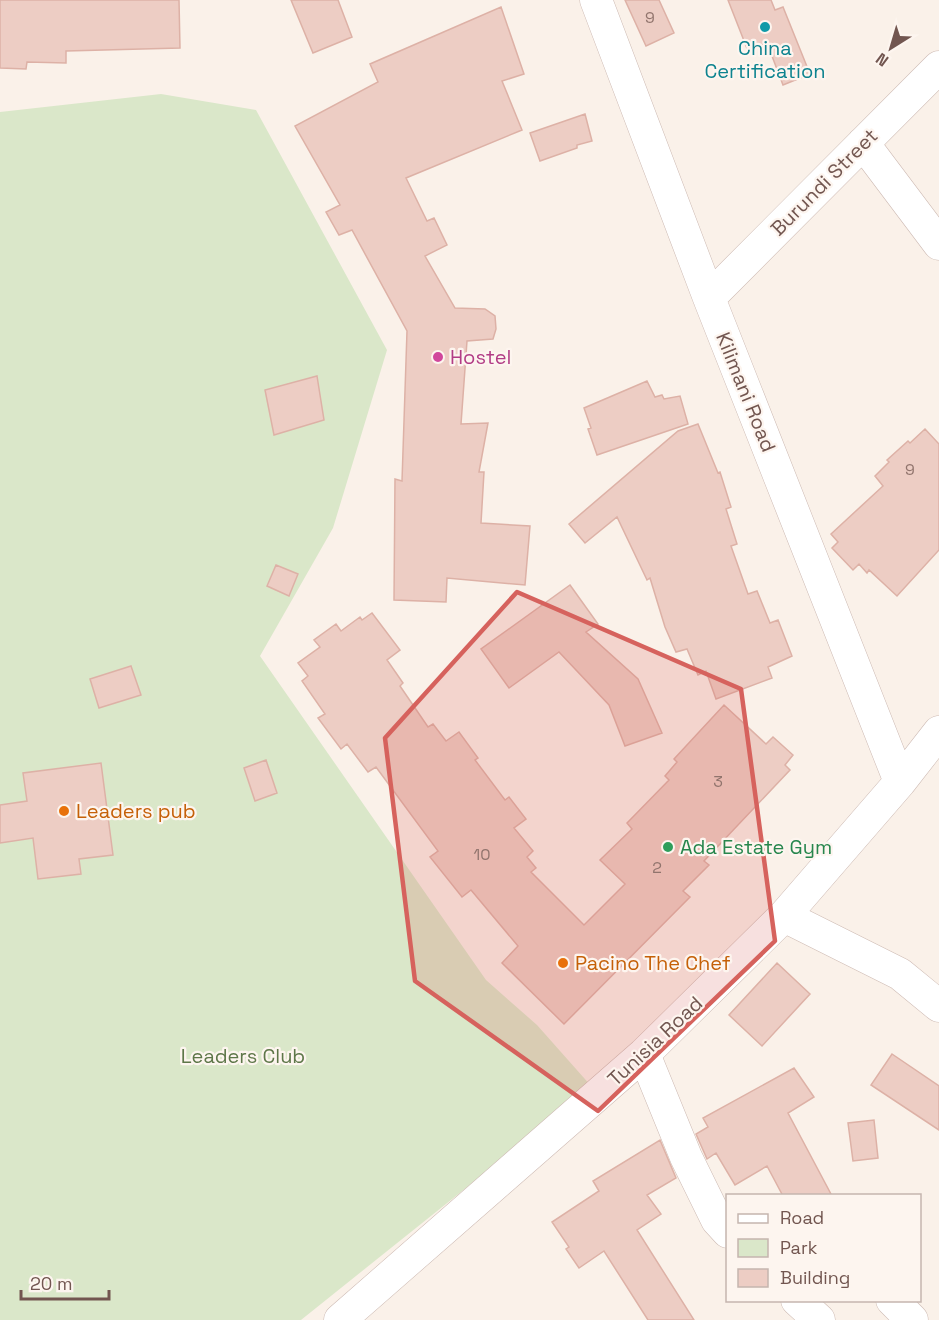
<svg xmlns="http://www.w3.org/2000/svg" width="939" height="1320" font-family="'Space Grotesk',sans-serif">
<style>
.green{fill:#dae7c9}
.building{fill:#edcdc4;stroke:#ddb1a6;stroke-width:1.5}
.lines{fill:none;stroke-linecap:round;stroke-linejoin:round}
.minor-casing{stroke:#cdbab3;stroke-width:33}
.minor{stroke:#fff;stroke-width:32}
.marked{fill:#d6625d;fill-opacity:0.2;stroke:#d6625d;stroke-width:4.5;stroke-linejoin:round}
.culture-dot{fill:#0f9aa8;stroke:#fdf5ef;stroke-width:2}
.hotel-dot{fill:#d1479c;stroke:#fdf5ef;stroke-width:2}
.food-dot{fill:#e8710a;stroke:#fdf5ef;stroke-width:2}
.leisure-dot{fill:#2e9e5b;stroke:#fdf5ef;stroke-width:2}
.labels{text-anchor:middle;stroke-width:4.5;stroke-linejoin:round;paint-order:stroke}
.number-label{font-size:16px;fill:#91746d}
.culture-label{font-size:20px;fill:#0d838f;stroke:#fdf5ef}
.street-label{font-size:20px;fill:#725650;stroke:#fdf5ef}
.hotel-label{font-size:20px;fill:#b23c85;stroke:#fdf5ef;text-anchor:start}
.food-label{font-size:20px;fill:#c56008;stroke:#fdf5ef;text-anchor:start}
.leisure-label{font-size:20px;fill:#27864d;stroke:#fdf5ef;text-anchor:start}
.park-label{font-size:20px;fill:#5e7749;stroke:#fdf5ef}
</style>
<rect width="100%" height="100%" fill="#faf1e9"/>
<path class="green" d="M161 94 256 110 387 350 333 528 260 656 486 980 537 1025 592 1087 301 1320H0V112Z"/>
<path class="building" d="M0 0H179L180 48 66 51V63L27 62 26 69 0 68Z
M291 0H338L352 37 313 53Z
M625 0H659L674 33 646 46Z
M728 0H771L775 10 783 7 810 74 783 85 767 43 748 51Z
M501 7 524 74 502 81 522 130 406 178 427 221 434 218 447 245 425 256 455 308 485 309 495 316 496 329 493 339 467 341 461 424 488 423 479 472H484L481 523 530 526 525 585 447 578 446 602 394 600 395 479 402 481 407 331 352 230 339 235 326 212 340 205 295 126 378 82 370 64Z
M585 114 592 141 577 145V148L540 161 530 133Z
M317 376 324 420 274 435 265 390Z
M647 381 655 397 662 395 664 399 680 396 688 424 597 455 588 429 591 428 584 408Z
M698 424 718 473 720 472 731 507 726 509 737 544 731 546 748 594 757 591 770 623 778 620 792 656 768 667 772 678 716 699 706 671 698 675 687 649 676 652 665 627 650 578 647 580 617 517 585 543 569 524 678 431Z
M925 429 939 444V550L897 596 869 570 867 573 859 564 853 570 832 548 838 542 831 534 883 486 875 476 889 462 887 460 908 441 910 443Z
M276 565 298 574 289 596 267 586Z
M570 585 598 624 586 632 638 679 662 733 625 746 609 705 559 652 509 688 481 649Z
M372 613 400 650 387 660 403 683 400 686 428 727 433 724 446 741 459 732 478 758 475 760 505 800 509 797 526 819 514 828 533 851 527 857 536 868 531 872 584 925 625 884 600 860 632 829 627 823 669 780 665 776 677 762 674 759 724 705 766 744 773 737 793 755 785 765 790 770 704 861 709 865 683 891 690 897 564 1024 502 963 518 946 471 890 462 897 430 857 438 851 376 767 368 772 347 744 341 749 318 718 325 714 302 681 308 676 298 663 320 647 314 640 336 624 341 631 360 617 362 620Z
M131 666 141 695 99 708 90 679Z
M266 760 277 793 255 801 244 768Z
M101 763 113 855 79 859 81 874 38 879 33 838 0 843V805L27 801 23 773Z
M777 963 810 994 762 1046 729 1015Z
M892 1054 939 1086V1130L871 1085Z
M794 1068 814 1097 788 1113 832 1196H783L767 1166 735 1185 716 1153 707 1159 696 1134 708 1127 703 1118Z
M874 1120 878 1158 853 1161 848 1123Z
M660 1140 676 1178 647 1195 661 1214 637 1230 694 1320H648L604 1251 579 1268 566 1249 569 1247 552 1222 599 1191 593 1181Z"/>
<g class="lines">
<defs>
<path id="minor" d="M596 0 709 298 900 782
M863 143 939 244
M709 298 939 67
M784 916 900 974 939 1006
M644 1054 686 1157 717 1220 728 1232
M797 1300 819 1320
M892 1300 912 1320
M340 1320 644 1054 784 916 900 782 939 732"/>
</defs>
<use href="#minor" class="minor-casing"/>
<use href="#minor" class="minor"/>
</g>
<path class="marked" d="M517 592 741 689 775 941 598 1111 415 981 385 738Z"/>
<circle class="culture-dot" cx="765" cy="27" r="6"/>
<circle class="hotel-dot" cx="438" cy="357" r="6"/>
<g class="food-dot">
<circle cx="64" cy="811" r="6"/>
<circle cx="563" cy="963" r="6"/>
</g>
<circle class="leisure-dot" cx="668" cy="847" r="6"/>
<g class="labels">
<g class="number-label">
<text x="650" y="23">9</text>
<text x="910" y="475">9</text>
<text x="718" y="787">3</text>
<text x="482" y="860">10</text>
<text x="657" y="873">2</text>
</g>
<g class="culture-label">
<text x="765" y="55">China<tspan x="765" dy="23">Certification</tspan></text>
</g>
<g class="street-label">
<text transform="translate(824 182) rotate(-45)" y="7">Burundi Street</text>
<text transform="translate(746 392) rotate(68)" y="7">Kilimani Road</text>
<text transform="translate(655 1041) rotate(-43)" y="7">Tunisia Road</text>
</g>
<g class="hotel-label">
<text x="450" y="364">Hostel</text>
</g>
<g class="food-label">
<text x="76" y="818">Leaders pub</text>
<text x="575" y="970">Pacino The Chef</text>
</g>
<g class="leisure-label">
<text x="680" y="854">Ada Estate Gym</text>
</g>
<g class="park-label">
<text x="243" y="1063">Leaders Club</text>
</g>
</g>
<rect x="726" y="1194" width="195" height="108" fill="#fdf5ef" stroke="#c5b5af" stroke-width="1.5"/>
<rect x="738" y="1214" width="30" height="9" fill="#ffffff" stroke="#c5b5af" stroke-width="1.5"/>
<text x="780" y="1224" font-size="18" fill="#725650">Road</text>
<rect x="738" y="1239" width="30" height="18" fill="#dae7c9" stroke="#c5b5af" stroke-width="1.5"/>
<text x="780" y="1254" font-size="18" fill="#725650">Park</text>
<rect x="738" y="1269" width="30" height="18" fill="#edcdc4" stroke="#c5b5af" stroke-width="1.5"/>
<text x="780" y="1284" font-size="18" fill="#725650">Building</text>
<g transform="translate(891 48) rotate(217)" stroke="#fdf5ef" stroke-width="4.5" paint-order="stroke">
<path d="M0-4.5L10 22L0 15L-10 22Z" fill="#725650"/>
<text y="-9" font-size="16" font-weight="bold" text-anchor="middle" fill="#725650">N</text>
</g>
<path d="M21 1290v9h88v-9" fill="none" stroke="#725650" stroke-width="3"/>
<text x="30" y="1290" font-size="18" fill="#725650" stroke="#fdf5ef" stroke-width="4.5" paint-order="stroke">20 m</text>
</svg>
